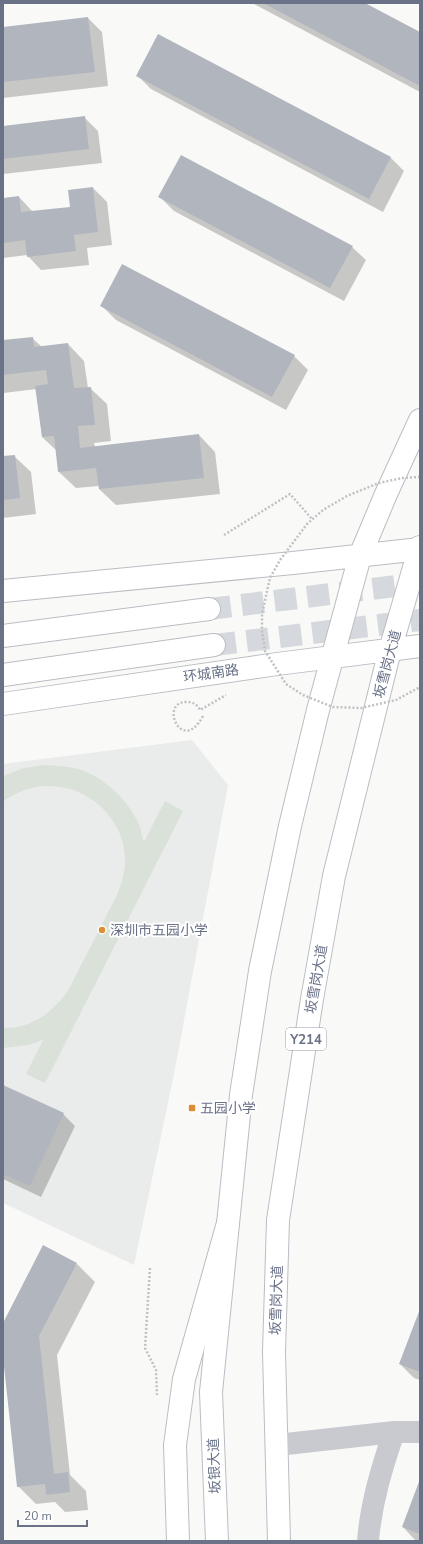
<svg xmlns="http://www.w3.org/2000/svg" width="423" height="1544" font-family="'Nunito Sans','Noto Sans SC',sans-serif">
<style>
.built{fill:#eaebeb}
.green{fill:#dae1d9}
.shadow{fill:#0003}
.building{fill:#b1b5be}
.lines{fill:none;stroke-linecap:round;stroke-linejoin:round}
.major-tunnel{stroke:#d5d8dc;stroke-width:22;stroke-dasharray:22 11;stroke-linecap:butt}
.major-casing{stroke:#bbbdc3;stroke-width:24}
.highway-casing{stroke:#bbbcc1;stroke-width:24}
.path{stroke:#c0c1c4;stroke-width:2.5;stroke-dasharray:2 2;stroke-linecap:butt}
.minor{stroke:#c8cacf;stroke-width:22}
.major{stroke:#fff;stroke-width:22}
.highway{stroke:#fff;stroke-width:22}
.path-bridge{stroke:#c0c1c4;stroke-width:2.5;stroke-dasharray:2 2;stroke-linecap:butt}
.poi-dot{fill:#dc8e36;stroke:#fff;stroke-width:1.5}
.labels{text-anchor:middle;stroke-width:4;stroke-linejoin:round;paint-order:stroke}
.shield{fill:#fff;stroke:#979cac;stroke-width:1}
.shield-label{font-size:13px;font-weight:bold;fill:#6a7288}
.street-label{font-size:14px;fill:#6a7288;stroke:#fff}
.poi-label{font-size:14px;fill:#6a7288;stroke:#fff;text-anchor:start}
</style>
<rect width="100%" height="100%" fill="#f9faf8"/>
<path class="built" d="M192 740 228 785 174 1074 134 1265 3 1203V764Z"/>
<path class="green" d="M44 765C57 766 71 766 84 771 108 781 130 802 140 827 141 831 142 837 144 842L165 801 183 811 45 1083 26 1074 43 1040 28 1045 3 1048V1028C33 1029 56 1010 70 987L117 895C121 885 124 876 125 865 128 821 89 784 46 786 30 786 16 793 3 801V776L24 768Z"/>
<path class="shadow" d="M252 3H362L420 33V92Z
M88 18 102 32 108 86 3 98V28Z
M137 75 390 157 404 171 383 212 151 89Z
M84 117 98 131 102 163 3 174V127Z
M93 188 107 202 112 245 87 248 89 265 41 270 27 255 3 258V199L19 197 33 212 72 208Z
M160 197 352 247 366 260 344 301 174 211Z
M102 306 294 356 308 370 286 410 116 320Z
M32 338 42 347 68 344 84 361 88 388H90L107 404 111 441 94 443 95 447 199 435 215 452 220 494 116 505 99 489V486L76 488 59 472 57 451 42 437 37 389 3 393V341Z
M14 456 31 472 36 514 3 518V457Z
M3 1086 63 1114 75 1126 41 1197 3 1179Z
M77 1264 95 1282 57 1355 70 1475 86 1491 88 1510 65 1512 55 1502 36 1504 18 1486 3 1348V1326Z
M420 1312V1380L414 1378 400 1364Z
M420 1481V1541H416L403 1527Z"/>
<path class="building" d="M263 3H365L420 32V86Z
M88 17 95 72 3 82V27Z
M158 34 391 157 369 199 136 76Z
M85 116 89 149 3 159V126Z
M181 155 353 246 330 288 158 197Z
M93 187 98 232 74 235 76 251 27 257 25 240 3 243V198L19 196 21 212 70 207 68 190Z
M122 264 295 355 272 397 100 306Z
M33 337 34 347 68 343 74 388 91 387 95 425 78 426 80 448 199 434 204 478 99 489 96 468 58 472 54 436 42 437 35 386 48 384 46 370 3 375V340Z
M15 455 20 498 3 500V456Z
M3 1085 64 1113 30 1186 3 1174Z
M43 1245 77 1263 39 1336 54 1474 68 1472 70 1492 46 1495 45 1484 17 1487 3 1357V1323Z
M420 1309V1372L399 1364Z
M420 1479V1534L402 1527Z"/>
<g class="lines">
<path class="major-tunnel" d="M209 609 420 583
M214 645 420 620"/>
<defs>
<path id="major" d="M3 591 293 563 420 549
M3 636 209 609
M3 675 214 645
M3 704 277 664 420 646
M217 1541 211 1392 241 1095 260 971 290 826 318 710 360 556 386 494 420 420
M279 1541 274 1352 278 1220 312 999 334 876 390 650 420 547"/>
<path id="highway" d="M178 1541 175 1445 184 1379 228 1223"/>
</defs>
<use href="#major" class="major-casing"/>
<use href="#highway" class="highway-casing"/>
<path class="path" d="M224 535 290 494 312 519
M203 716C182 756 158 701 187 702 193 702 198 705 200 710L226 695
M150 1268 145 1348 156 1370 157 1395"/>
<path class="minor" d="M277 1445 394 1432H420
M368 1541C371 1503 382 1467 394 1432"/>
<use href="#major" class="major"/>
<use href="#highway" class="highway"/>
<path class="path-bridge" d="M420 477 402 478 379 483 347 496 323 510 307 524 280 560 270 578 262 614V631L265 651 286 684 303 695 333 707 361 708 396 700 420 687"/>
</g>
<g class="poi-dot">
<circle cx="102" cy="930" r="4"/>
<rect x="188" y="1104" width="8" height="8" rx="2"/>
</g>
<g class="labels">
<rect class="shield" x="286" y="1028" width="40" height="22" rx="3"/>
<g class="shield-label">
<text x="306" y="1044">Y214</text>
</g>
<g class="street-label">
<text transform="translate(387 664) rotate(-75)" y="5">坂雪岗大道</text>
<text transform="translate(211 673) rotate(-8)" y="5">环城南路</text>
<text transform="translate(316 979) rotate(-80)" y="5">坂雪岗大道</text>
<text transform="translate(276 1300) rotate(-88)" y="5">坂雪岗大道</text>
<text transform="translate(214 1466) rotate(-92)" y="5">坂银大道</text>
</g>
<g class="poi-label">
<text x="110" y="935">深圳市五园小学</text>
<text x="200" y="1113">五园小学</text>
</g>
</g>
<rect width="423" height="1544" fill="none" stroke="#6a7288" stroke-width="8"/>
<path d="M18 1520v6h69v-6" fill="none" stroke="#6a7288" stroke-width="2"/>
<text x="24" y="1520" font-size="12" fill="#6a7288" stroke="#ffffff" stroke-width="3" paint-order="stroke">20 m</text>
</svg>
